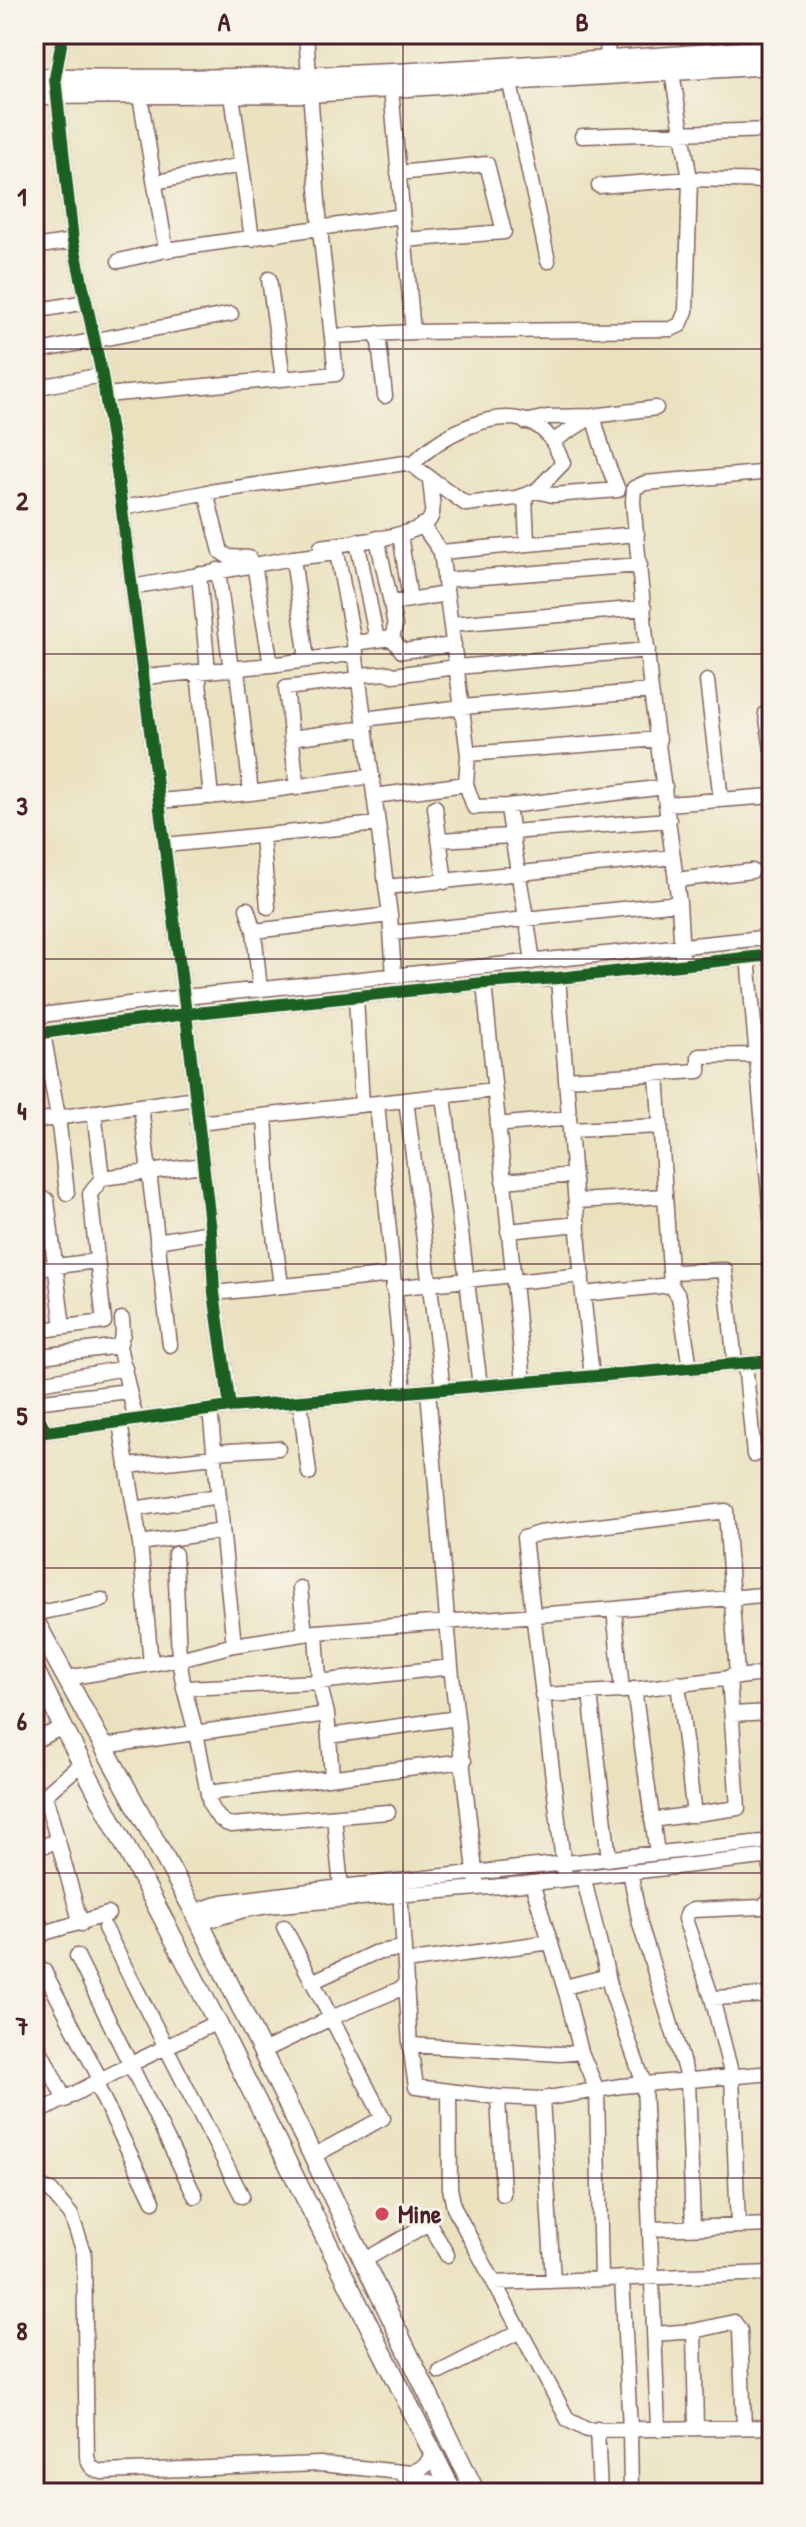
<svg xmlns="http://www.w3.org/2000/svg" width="806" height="2527" font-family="'Patrick Hand',sans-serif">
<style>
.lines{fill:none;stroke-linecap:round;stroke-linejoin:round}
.minor-casing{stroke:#82635f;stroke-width:17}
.major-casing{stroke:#82635f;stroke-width:21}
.minor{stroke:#fff;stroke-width:14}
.major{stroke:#fff;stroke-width:18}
.cycleway-casing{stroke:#f7f3e8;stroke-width:17}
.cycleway{stroke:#1b5e20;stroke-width:12}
.grid{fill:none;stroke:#4a1f2b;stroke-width:2;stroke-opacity:0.55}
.poi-dot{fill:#d1495b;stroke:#f7f3e8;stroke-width:3}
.labels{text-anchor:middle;stroke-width:6;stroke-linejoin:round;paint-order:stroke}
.poi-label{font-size:26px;font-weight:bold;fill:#4a1f2b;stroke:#f7f3e8;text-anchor:start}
.neatline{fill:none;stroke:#4a1f2b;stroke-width:3}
.grid-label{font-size:26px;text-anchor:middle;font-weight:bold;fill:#4a1f2b}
</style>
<rect width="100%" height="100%" fill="#f7f3e8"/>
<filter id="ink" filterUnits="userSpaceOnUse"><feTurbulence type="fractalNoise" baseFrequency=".0125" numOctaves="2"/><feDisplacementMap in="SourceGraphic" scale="16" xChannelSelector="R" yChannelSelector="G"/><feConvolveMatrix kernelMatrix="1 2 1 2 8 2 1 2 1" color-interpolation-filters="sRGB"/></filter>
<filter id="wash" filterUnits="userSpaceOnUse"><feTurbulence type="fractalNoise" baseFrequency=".006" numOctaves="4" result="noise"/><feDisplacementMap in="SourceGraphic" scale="32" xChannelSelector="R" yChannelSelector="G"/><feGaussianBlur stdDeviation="1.8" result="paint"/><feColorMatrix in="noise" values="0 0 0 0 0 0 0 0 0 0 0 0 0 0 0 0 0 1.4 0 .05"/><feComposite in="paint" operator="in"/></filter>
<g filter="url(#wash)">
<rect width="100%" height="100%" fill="#eae2bf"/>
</g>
<g filter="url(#ink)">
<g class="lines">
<defs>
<path id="minor" d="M63 34 55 78 73 241 102 375 117 471 186 1014 211 1232 214 1293 230 1407
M607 34 608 70
M510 74 509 79 548 261
M391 89 413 332
M232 95 252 239
M140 96 166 250
M582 136 772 130
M398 173 487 164 504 232 404 240
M156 182 241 165
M599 186 690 179 772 181
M34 247 73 241
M119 261 166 250 402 216
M269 279 283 378
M34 311 86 302
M378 333 385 396
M333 336 413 332 671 329 680 325 686 311 690 179 670 61
M34 352 231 314
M34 388 102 375
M105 395 336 374 320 229 306 34
M525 422 547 417 593 416 656 408
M536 491 553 495 618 490 606 460 593 416 553 441
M206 492 221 552 229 557 249 558
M525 495 527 544
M122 508 209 492 405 463 412 465C439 436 495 405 534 424 549 431 557 449 563 463L536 491 516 498 466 504 412 465
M422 525 441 552 468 754 466 784 474 807 508 806 665 787
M400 534 410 600
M377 538 391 603
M321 547C342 543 423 538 431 517 435 507 430 489 430 478
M441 552 637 534
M293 558 307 660
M254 564 271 665 356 653
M218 570 231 670
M199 574 208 671
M444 580 640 565
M132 587 293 558 337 553 354 643 390 915 394 976
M451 624 644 608
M392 638 402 651 454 645
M377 640 392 638 395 626 391 603 446 594
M354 643 377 640 357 541
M237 670 251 793
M198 672 211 797
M359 675 389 673 393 675 457 667 648 650
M144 677 271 665
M707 681 721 800
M766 713 772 749
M364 719 462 707 651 691
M291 738 366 728
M468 754 659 739
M297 788 286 688 359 679
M374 796 466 784
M159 801 251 793 372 776
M667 804 772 796
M508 806C514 858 526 909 533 962
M435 807 445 882
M511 832 669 820
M262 836 268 907
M439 840 511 836
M165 845 378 824
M676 880 752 871
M386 887 673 857
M247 909 254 931 260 990
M254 931 390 915
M392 933 679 903
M682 955 679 903 651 691 633 502 634 488 645 483 772 472
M748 957 772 1227
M558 978 583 1294 592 1376
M484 983 524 1382
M356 997 362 1105
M34 1016 184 997 772 937
M43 1033 58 1117 67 1193
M34 1034 186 1014 484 983 558 978 772 955
M657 1074 671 1285
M566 1079 699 1071V1056L756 1055 772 1052
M444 1096 480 1386
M406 1100 443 1389
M377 1103 404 1392
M141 1106 170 1345
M94 1112 102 1178 203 1165
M265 1116 270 1205 281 1285
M34 1121 196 1098
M198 1123 494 1090
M497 1125 569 1118
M570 1130 661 1126
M503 1181 574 1175
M47 1200 63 1327
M577 1201 665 1196
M508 1231 578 1224
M157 1241 211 1232
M34 1269 96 1261
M671 1272 725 1270 735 1364
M514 1282 582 1275
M393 1288 513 1275
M214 1293 393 1275
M583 1294 671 1285 679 1297 690 1368
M34 1331 104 1322 90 1194 102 1178
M119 1346 123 1333 122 1319
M34 1357 119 1346 129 1391 34 1402
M745 1363 754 1455
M34 1384 125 1368
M428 1390 451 1667 476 1879
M129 1391 136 1420
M300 1401 309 1473
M34 1407 46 1432 230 1407 772 1361
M210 1410 234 1645
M120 1423 140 1543 151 1664
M214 1452 278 1448
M127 1466 215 1457
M134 1509 219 1496
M767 1535 772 1586
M140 1543 222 1531
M175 1554 179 1659 184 1688 319 1682 451 1667
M300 1588 305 1634
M614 1609 622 1691
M34 1614 102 1600
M316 1632 319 1682 327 1714 332 1776
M67 1678 179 1659 234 1645 316 1632 614 1609 772 1594
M678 1683 694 1815
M184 1688 196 1733 210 1804C215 1814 220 1822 231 1825L388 1812
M634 1689 657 1853
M590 1693 609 1859
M542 1695 622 1691 772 1673
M732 1714 772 1712
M329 1736 457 1718
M34 1741 63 1727
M104 1746 327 1714
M208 1793 464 1761
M334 1817 341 1887
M652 1820 738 1808 729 1677
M34 1850 56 1841
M770 1857 772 1885
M630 1871 640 1924 688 2080 693 2228
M583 1876 612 1993 644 2084 658 2428
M565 1878 524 1538 539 1533 726 1511 737 1676
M532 1883 567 1996 581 2052 597 2090 601 2279
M34 1905 43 1935
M401 1905 410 2045 416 2087 498 2097 542 2099 621 2086 772 2073
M194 1912 222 1902 341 1887 772 1841
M200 1923 244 1910 268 1906 524 1884 772 1856
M81 1924 45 1795 82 1763
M284 1927 383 2118 313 2156
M105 1928 242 2196
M34 1936 108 1914
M77 1956 195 2196
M405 1962 551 1942
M44 1971 101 2081
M312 1982 374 1953 404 1948
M565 1987 608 1976
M712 1998 772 1995
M34 2038 65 2100
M410 2045 560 2054 581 2052
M261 2052 331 2018 407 1986
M96 2084 153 2201
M449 2091 450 2188 454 2208 568 2420 587 2430 772 2427
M498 2097 503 2194
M542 2099 553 2281
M34 2115 131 2064 217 2022
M34 2185 51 2191 71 2215 84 2252 87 2457C90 2467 93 2470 102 2472L320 2464 411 2473 425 2466 433 2453
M738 2226 732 2076 712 1998 685 1919 687 1913 693 1910 761 1907 767 1904 772 1895
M650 2229 772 2225
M363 2261 429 2223 447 2255
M622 2278 630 2429 631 2493
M494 2283 772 2273
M694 2331 696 2428
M654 2334 694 2331 734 2322 740 2330 744 2427
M440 2372 520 2331
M597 2429 600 2493
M403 2475 449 2487 474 2490"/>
<path id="major" d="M34 77C280 85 527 66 772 49
M34 95 309 93 772 65
M34 1619 197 1917 476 2493
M34 1668 63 1727 217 2022 453 2493"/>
</defs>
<use href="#minor" class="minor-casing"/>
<use href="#major" class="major-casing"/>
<use href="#minor" class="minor"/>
<use href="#major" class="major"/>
<defs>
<path id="cycleway" d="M63 34 55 78 73 241 102 375 117 471 186 1014 211 1232 214 1293 230 1407
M34 1034 186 1014 484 983 558 978 772 955
M34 1407 46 1432 230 1407 772 1361"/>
</defs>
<use href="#cycleway" class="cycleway-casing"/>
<use href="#cycleway" class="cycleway"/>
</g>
</g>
<path class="grid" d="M403 34V2493M34 349H772M34 654H772M34 959H772M34 1264H772M34 1568H772M34 1873H772M34 2178H772"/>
<circle class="poi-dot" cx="382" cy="2214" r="8"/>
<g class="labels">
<g class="poi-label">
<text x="398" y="2223">Mine</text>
</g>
</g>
<rect width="806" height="2527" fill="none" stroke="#f7f3e8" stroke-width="88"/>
<rect x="44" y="44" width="718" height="2439" class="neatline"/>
<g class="grid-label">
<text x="224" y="31">A</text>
<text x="582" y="31">B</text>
<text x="22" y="206">1</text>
<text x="22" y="510">2</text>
<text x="22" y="815">3</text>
<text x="22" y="1120">4</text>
<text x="22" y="1425">5</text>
<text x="22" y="1730">6</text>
<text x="22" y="2035">7</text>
<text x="22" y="2340">8</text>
</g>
</svg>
